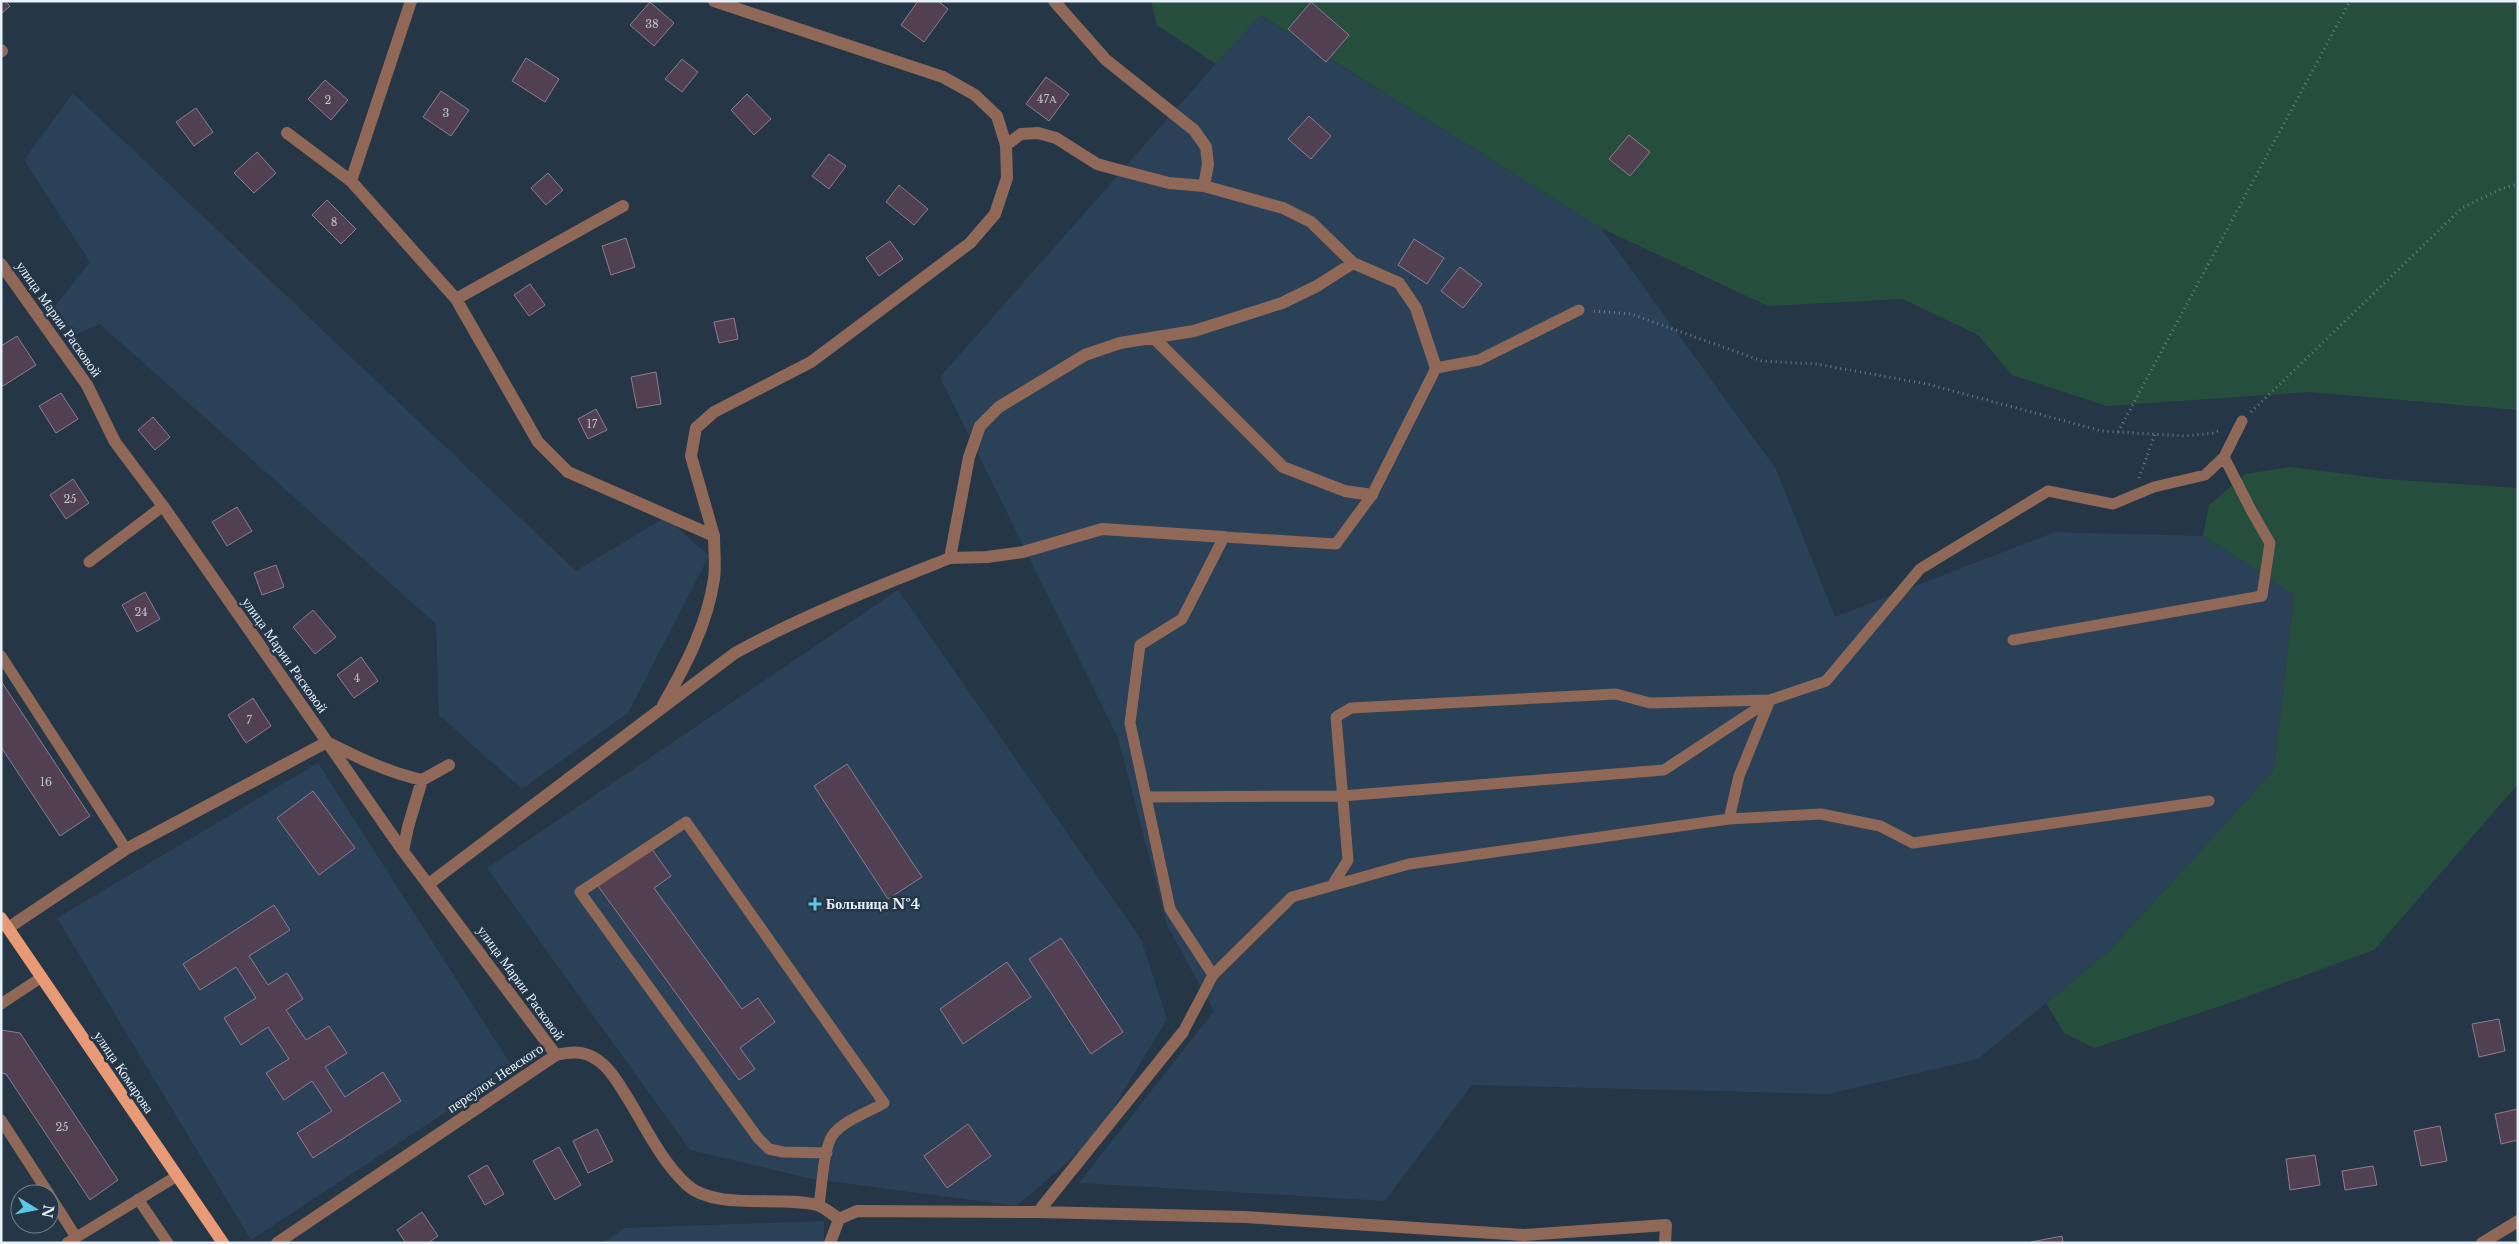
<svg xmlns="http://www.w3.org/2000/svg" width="2519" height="1244" font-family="'Libre Baskerville',serif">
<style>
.built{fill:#2b4157}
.green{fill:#264e3d}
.building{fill:#513f52;stroke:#8f7b90}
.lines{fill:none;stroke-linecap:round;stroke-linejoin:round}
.path{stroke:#6b7a89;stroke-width:3;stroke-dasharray:1 4;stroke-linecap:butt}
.lane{stroke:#8f6857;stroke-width:11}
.street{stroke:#8f6857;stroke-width:12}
.primary{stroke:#e89975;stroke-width:12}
.poi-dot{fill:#5cc7e7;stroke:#253647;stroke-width:2}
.labels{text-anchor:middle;stroke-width:5;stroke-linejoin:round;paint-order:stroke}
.number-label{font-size:11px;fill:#c1c4d2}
.street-label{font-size:14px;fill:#e6f1fc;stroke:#253647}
.poi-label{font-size:14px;font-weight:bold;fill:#e6f1fc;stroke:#253647;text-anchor:start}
</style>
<rect width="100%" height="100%" fill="#253647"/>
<path class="built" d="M1259 15 1601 228 1776 469 1835 617 2055 532 2203 536 2294 593 2274 770 2109 951 1978 1059 1828 1094 1472 1085 1385 1201 1079 1183 1214 1011 1167 925 1118 738 940 377Z
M73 93 576 571 666 517 709 556 628 713 522 789 439 715 436 624 100 324 70 337 48 315 90 262 24 160Z
M898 590 1141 939 1167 1019 1095 1138 1017 1206 812 1179 690 1150 487 868Z
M318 763 513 1068 251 1240 57 918Z
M824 1221V1243H602L625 1228Z"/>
<path class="green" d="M1151 1H2518V410L2309 392 2107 406 2012 375 1978 335 1903 299 1768 306 1601 228 1260 15 1216 64 1157 25Z
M2290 467 2385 479 2518 488V784L2374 950 2232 1002 2094 1048 2064 1033 2046 1003 2109 951 2274 770 2294 594 2203 536 2209 505 2245 474Z"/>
<path class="building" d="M1 1H5L10 6 1 14Z
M918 1H938L948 9 924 42 901 25Z
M650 2 674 23 654 46 630 25Z
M1311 2 1349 35 1326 62 1288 29Z
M526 58 559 79 545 102 512 81Z
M682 59 698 72 682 92 665 79Z
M1046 77 1069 94 1049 121 1026 104Z
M325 80 348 100 331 120 308 99Z
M441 91 469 110 451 136 423 117Z
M747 94 771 119 754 135 731 110Z
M196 108 213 132 194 146 176 122Z
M1309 116 1331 136 1311 159 1288 139Z
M1629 135 1650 152 1630 176 1609 159Z
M257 152 276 173 254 193 234 173Z
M829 154 846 166 829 189 812 176Z
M548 173 563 190 546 205 531 188Z
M899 185 928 209 914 225 886 202Z
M327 200 356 229 341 244 312 215Z
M626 238 635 267 611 275 602 246Z
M1414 239 1444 258 1427 284 1398 265Z
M890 241 903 259 879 276 866 258Z
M1460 267 1482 284 1463 308 1441 291Z
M530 284 545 305 529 316 514 295Z
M734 318 738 339 719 343 714 322Z
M17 336 36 365 3 386 1 383V346Z
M656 372 661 404 637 408 631 377Z
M61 393 78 419 56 433 39 406Z
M596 409 607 430 588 439 578 419Z
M153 417 170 437 155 450 138 430Z
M73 479 89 503 66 519 50 495Z
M237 507 252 531 227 546 212 522Z
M276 565 284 587 262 595 254 573Z
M145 592 160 619 137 632 122 605Z
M313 610 336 637 315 654 293 627Z
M361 657 378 681 354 698 337 675Z
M1 681 90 816 60 836 1 747Z
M253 698 271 726 246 743 228 715Z
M847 764 922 877 888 899 814 786Z
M313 791 355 848 319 875 277 818Z
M651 848 671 876 654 888 742 1009 758 998 775 1022 740 1048 755 1069 739 1080 598 886Z
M274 905 290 930 249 956 268 985 287 973 303 999 286 1010 306 1040 329 1026 347 1053 325 1067 345 1097 383 1072 401 1101 313 1158 297 1133 332 1111 312 1081 284 1100 266 1073 289 1059 268 1027 241 1045 224 1018 256 998 236 967 200 990 183 964Z
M1061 938 1123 1032 1091 1054 1029 959Z
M1007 962 1031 997 963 1044 940 1009Z
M2499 1019 2505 1051 2479 1057 2472 1024Z
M1 1030 20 1033 118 1180 90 1200 6 1074 1 1073Z
M2518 1109V1140L2501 1144 2495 1114Z
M968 1124 991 1156 947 1188 924 1156Z
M2440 1126 2447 1161 2421 1166 2414 1131Z
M597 1129 613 1161 588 1173 573 1141Z
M559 1147 581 1185 555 1200 533 1161Z
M2315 1155 2320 1185 2290 1190 2286 1159Z
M487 1165 504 1194 485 1205 468 1176Z
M2373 1166 2377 1185 2345 1190 2342 1171Z
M422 1212 438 1236 428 1243H406L397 1230Z
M2062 1236 2063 1243 2031 1242Z"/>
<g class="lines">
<path class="path" d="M1594 311 1631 314 1762 361 1816 364 1927 384 2102 431 2185 436 2214 433 2220 430
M2251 412 2462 208 2501 189 2518 184
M2118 432 2350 1
M2139 478 2155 434"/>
<path class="lane" d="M89 562 163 506
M2013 640 2262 596 2270 543 2251 510 2224 457
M1 656 126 849
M1146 797 1342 796 1664 770 1770 700
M1729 819 1739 776 1770 700
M1333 884 1348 860 1336 717 1351 708 1616 694 1650 703 1770 700 1826 681 1920 569 2048 491 2113 504 2154 487 2205 475 2224 457 2242 421
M1213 975 1292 897 1409 864 1729 819 1821 814 1880 826 1913 843 2209 801
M1 1004 42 977
M1183 1032 1213 975 1170 909 1130 723 1140 645 1182 619 1224 537 1336 544 1372 495 1436 368 1479 360 1579 310
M1 1120 49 1194
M50 1196 76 1237
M138 1199 168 1243
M819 1205C822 1187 823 1151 832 1136 842 1121 869 1112 884 1103L686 822 580 892 758 1138 769 1149 783 1152 827 1153
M67 1243 177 1176"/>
<path class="street" d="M411 1 351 181 456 299 538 442 568 472 714 536 691 456 696 428 714 412 811 362 970 243 995 214 1007 178 1006 145 997 116 975 95 943 77 714 1
M1054 1 1106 60 1194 130 1206 147 1208 164 1204 186
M1 50 2 51
M287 133 351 181
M1006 145 1021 134 1038 133 1056 138 1097 164 1115 169 1169 183 1204 186 1283 208 1311 222 1353 263 1399 283 1416 308 1436 368
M1 264 87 385 115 442 163 506 403 851 556 1055
M456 299 623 206
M1155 339 1283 467 1345 491 1372 495
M950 558 987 557 1023 552 1102 529 1224 537
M663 705C686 665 707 625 714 579 716 565 714 550 714 536
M403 851 408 827 422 780
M430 883 735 653C804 615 877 587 950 558L969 457 980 426 999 407 1085 355 1120 343 1194 331 1282 303 1317 286 1353 263
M8 928 126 849 327 742C359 758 387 772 422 780L449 765
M1038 1212 1245 1217 1524 1235 1666 1225 1665 1243
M277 1243 556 1055C570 1052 583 1050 596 1059 610 1068 618 1083 627 1097 645 1126 661 1161 687 1185 716 1211 780 1195 817 1205 824 1207 832 1214 839 1219
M830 1243 839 1219 857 1211 1038 1212 1183 1032
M2482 1243 2518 1221"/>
<path class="primary" d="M1 918 223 1243"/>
</g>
<path class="poi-dot" d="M812.5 896.5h5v5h5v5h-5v5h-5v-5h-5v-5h5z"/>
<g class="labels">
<g class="number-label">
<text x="652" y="28">38</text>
<text x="1047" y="103">47А</text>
<text x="328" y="104">2</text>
<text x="446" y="117">3</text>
<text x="334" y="226">8</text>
<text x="592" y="428">17</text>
<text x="70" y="503">25</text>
<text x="141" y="616">24</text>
<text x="357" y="682">4</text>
<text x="249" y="724">7</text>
<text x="46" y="786">16</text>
<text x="62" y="1131">25</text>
</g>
<g class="street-label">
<text transform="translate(59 319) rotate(55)" y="5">улица Марии Расковой</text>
<text transform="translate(285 655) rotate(55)" y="5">улица Марии Расковой</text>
<text transform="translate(521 983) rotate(54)" y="5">улица Марии Расковой</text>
<text transform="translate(124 1072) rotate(56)" y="5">улица Комарова</text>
<text transform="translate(495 1078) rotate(-34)" y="5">переулок Невского</text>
</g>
<g class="poi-label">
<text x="826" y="909">Больница №4</text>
</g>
</g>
<rect width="2519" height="1244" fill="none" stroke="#e6f1fc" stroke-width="5"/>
<g transform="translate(35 1209) rotate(100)"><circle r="24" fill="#253647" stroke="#72818f"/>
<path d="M0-4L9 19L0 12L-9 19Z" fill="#5cc7e7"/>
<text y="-8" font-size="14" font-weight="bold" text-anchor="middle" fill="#e6f1fc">N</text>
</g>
</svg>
